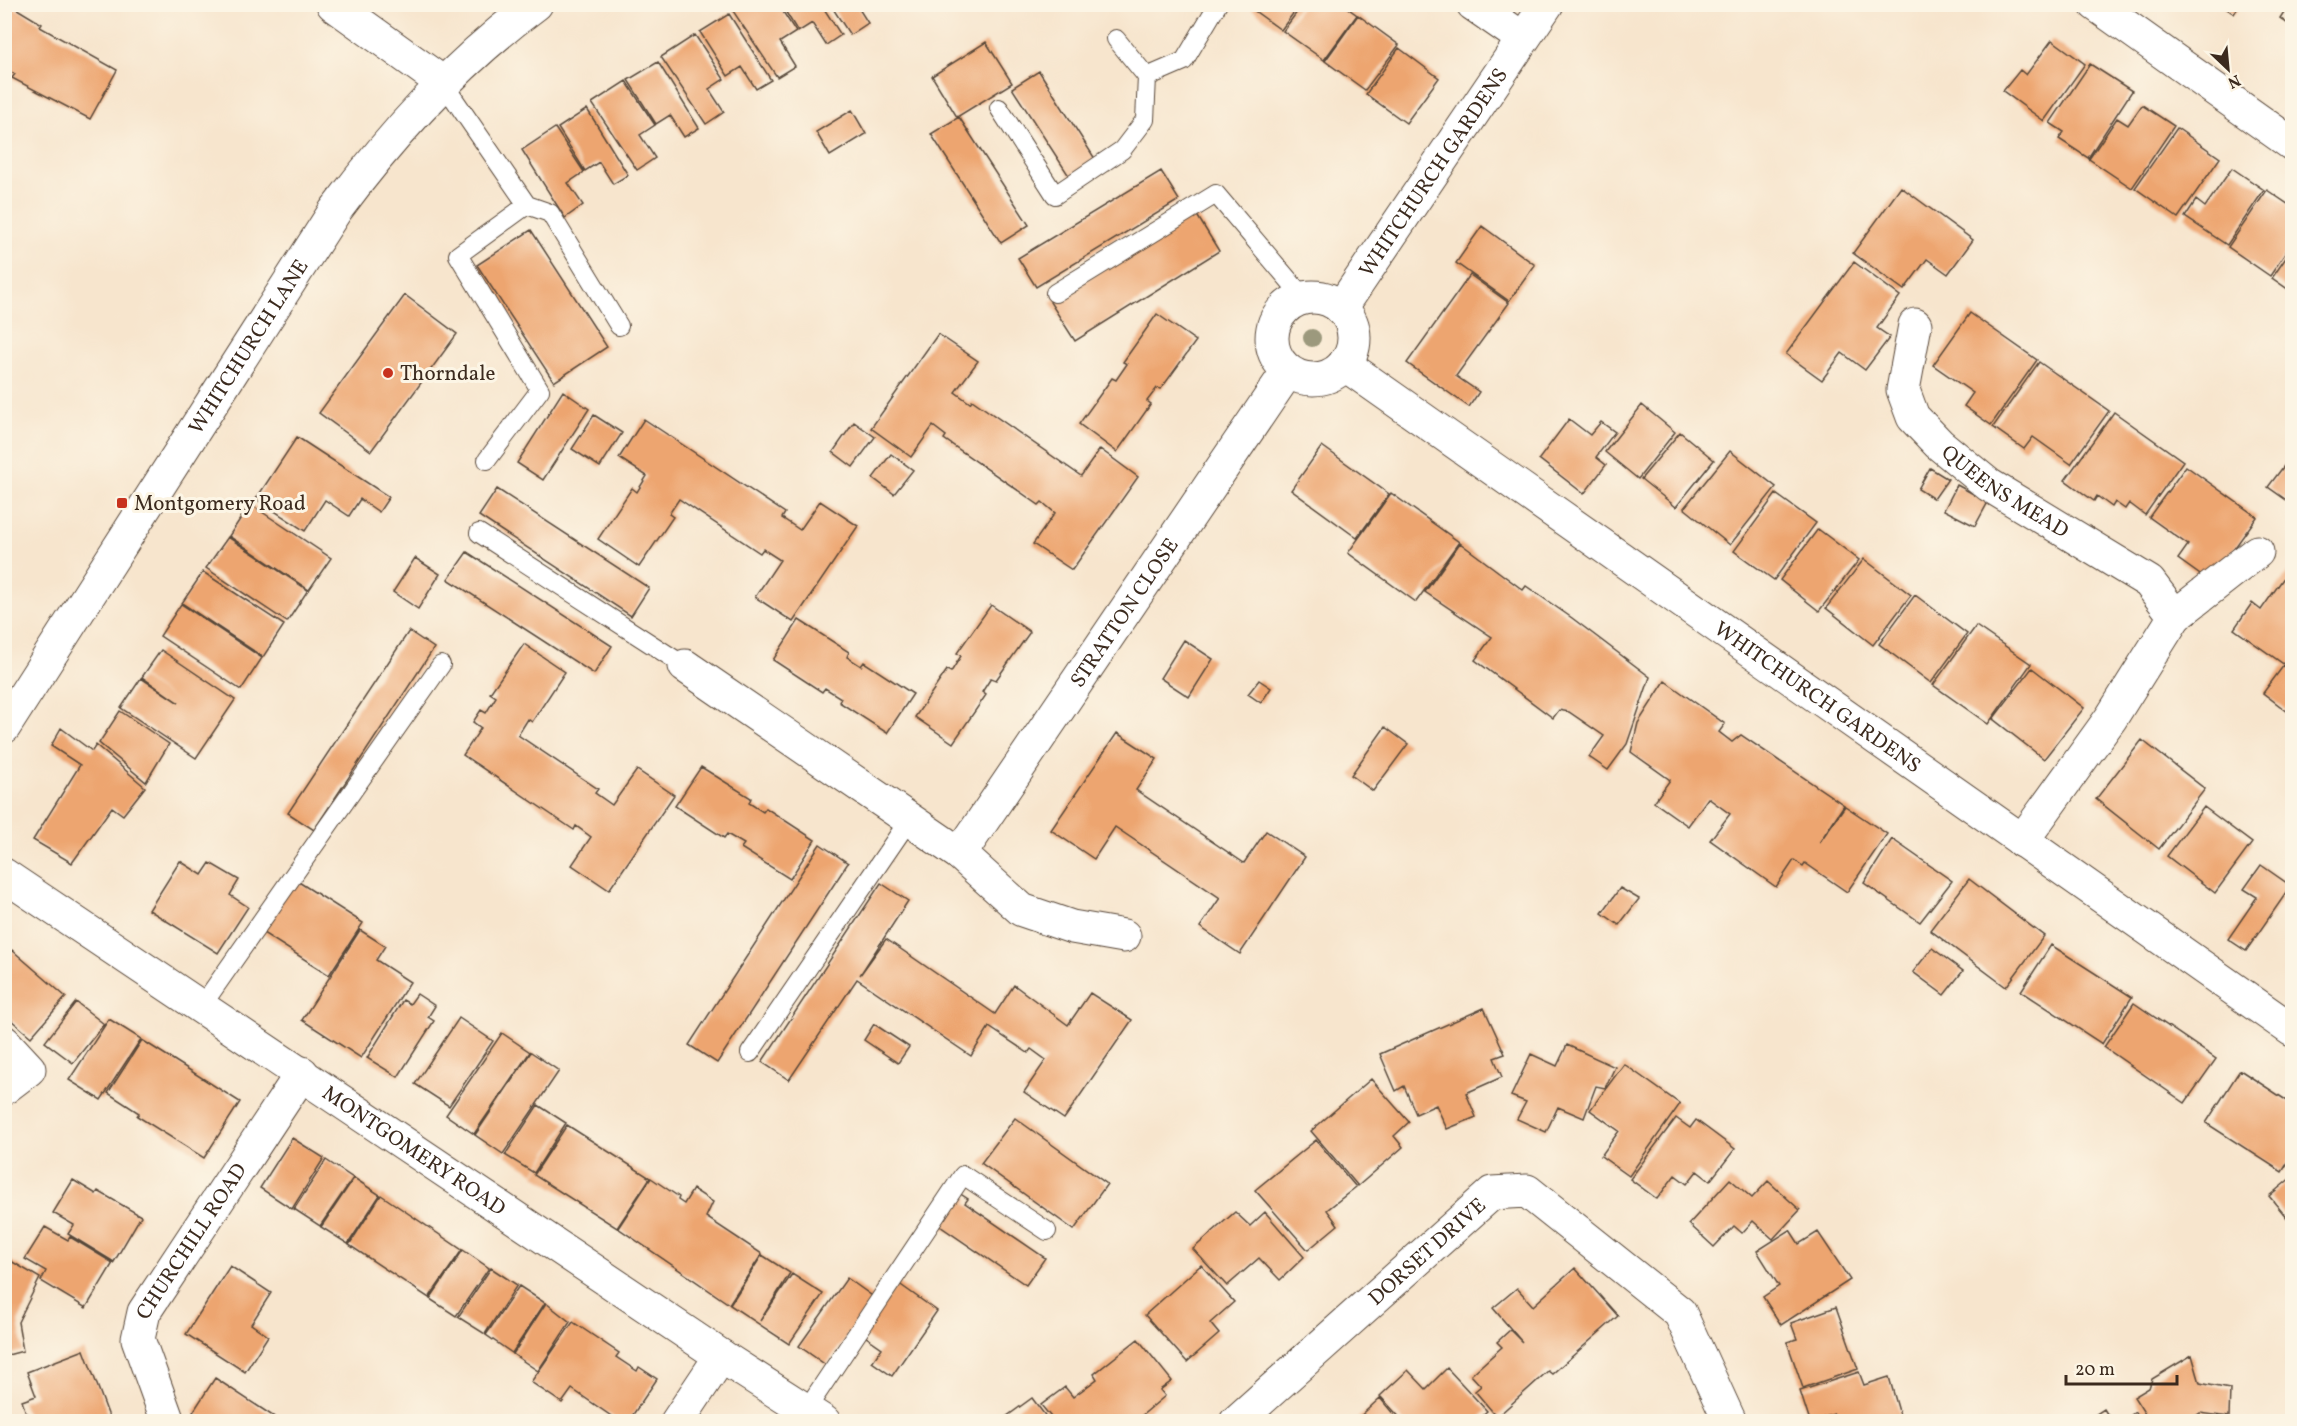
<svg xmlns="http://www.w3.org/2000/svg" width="2297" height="1426" font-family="Vollkorn,serif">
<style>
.building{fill:#eda570}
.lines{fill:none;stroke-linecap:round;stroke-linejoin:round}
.service-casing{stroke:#574638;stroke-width:20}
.minor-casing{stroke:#574638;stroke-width:35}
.secondary-casing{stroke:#574638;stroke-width:35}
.service{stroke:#fff;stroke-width:18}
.minor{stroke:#fff;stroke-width:33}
.secondary{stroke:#fff;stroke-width:33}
.tree{fill:#9c997d}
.poi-dot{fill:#c8321e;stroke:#fcf5e5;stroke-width:2}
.labels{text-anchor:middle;stroke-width:6;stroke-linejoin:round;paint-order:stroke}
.street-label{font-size:21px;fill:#3b2a1e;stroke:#fcf5e5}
.poi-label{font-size:21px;fill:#3b2a1e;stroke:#fcf5e5;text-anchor:start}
</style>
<rect width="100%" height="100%" fill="#fcf5e5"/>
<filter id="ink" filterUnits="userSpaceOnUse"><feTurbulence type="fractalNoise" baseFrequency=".0167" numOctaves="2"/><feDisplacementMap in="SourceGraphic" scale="12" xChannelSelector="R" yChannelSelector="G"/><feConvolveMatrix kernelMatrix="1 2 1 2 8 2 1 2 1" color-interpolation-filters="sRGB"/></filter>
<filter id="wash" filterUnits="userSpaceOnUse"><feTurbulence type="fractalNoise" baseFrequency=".008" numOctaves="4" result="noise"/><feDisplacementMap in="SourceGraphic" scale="24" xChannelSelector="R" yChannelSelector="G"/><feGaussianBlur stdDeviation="1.35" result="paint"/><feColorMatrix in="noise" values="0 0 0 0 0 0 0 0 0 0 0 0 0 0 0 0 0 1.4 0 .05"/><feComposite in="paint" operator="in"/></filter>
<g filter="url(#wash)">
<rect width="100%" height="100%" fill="#f7e5cd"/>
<g id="blocks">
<path class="building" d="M4 4H9L42 24 40 27 117 70 90 119 12 78 15 74 4 69Z
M742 4H778L796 32 780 42 795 66 777 77 733 11Z
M781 4H821L841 35 826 45 812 23 798 32Z
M830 4H856L868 23 850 35Z
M1245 4H1300L1281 30Z
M1303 4H1342L1357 15 1324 60 1283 31Z
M2220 4H2240L2234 14Z
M2289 4H2292V27L2280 18Z
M729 14 771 80 756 89 742 67 728 76 700 32Z
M1358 15 1399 45 1365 90 1325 61Z
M695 35 724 79 709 89 724 112 706 124 661 57Z
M2052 40 2085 64 2044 121 2003 91 2020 70 2026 75Z
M986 42 1012 83 957 117 932 76Z
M1399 48 1439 78 1406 123 1366 94Z
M658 62 699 128 684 137 670 115 656 124 628 80Z
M2090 64 2132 91 2088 158 2059 139 2064 132 2050 123Z
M1039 71 1097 162 1071 179 1012 88Z
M626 81 655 125 640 135 655 158 637 170 592 103Z
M2142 105 2174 126 2132 188 2089 159 2117 118 2128 125Z
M587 109 628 175 613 184 599 162 585 171 558 128Z
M852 110 866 134 830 156 816 132Z
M959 117 1029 225 1001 243 931 134Z
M555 128 584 172 568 183 583 205 565 218 522 150Z
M2177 128 2220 158 2178 218 2135 188Z
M2232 168 2264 190 2227 245 2185 217 2196 200 2205 207Z
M1161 171 1179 200 1036 287 1018 258Z
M1901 187 1973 240 1948 274 1927 259 1904 290 1853 253Z
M2267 190 2292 207V243L2270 276 2228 247Z
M1195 212 1219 251 1075 341 1050 302Z
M1482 226 1535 265 1509 301 1456 263Z
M531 230 607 347 554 382 477 265Z
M2292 249V292L2272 278Z
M1854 262 1900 296 1877 328 1890 337 1865 370 1842 353 1822 380 1786 354Z
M1470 275 1509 303 1456 376 1479 392 1469 407 1407 363Z
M405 295 457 334 371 451 319 413Z
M1970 313 2037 360 1991 425 1964 406 1973 393 1933 365Z
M1157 314 1196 341 1161 389 1157 388 1147 401 1151 404 1117 452 1079 424 1112 378 1116 380 1127 364 1123 362Z
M938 334 978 361 955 392 970 403 972 400 1081 476 1100 449 1138 477 1072 570 1033 544 1055 513 1042 502 1039 505 944 439 946 436 933 426 911 457 871 428Z
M2039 362 2109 411 2071 464 2033 437 2024 449 1993 427Z
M563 391 589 409 543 480 517 463Z
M1642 405 1675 432 1638 479 1605 452Z
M2114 412 2183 461 2145 515 2129 503 2125 509 2115 502 2112 507 2097 496 2094 501 2065 480Z
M594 415 622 433 600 467 572 449Z
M644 419 785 513 782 518 800 530 820 501 858 526 793 622 755 597 780 560 763 549 760 553 679 499 669 514 673 517 639 567 598 539 632 488 637 492 647 476 619 458Z
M1569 419 1590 435 1601 422 1615 432 1596 457 1606 465 1584 494 1539 459Z
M854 422 875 437 853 467 833 452Z
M1680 432 1714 460 1676 507 1641 479Z
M297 437 389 497 379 512 360 499 349 516 325 500 305 531 256 499Z
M1322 446 1389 494 1357 538 1291 490Z
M1730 451 1776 487 1730 545 1684 508Z
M891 454 913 470 894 494 873 478Z
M2290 458 2292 460V504L2268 487Z
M2186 466 2257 517 2210 582 2178 559 2188 545 2149 517Z
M1930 468 1948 479 1934 499 1918 489Z
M1957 485 1988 502 1975 526 1944 510Z
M497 489 649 588 631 616 479 516Z
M1391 493 1459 542 1416 602 1348 553Z
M1776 494 1816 523 1774 580 1734 551Z
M250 504 331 558 309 590 229 536Z
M1818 529 1859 560 1819 611 1780 580Z
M228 537 308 590 287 622 206 568Z
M1460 543 1523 590 1526 586 1572 618 1650 677 1627 744 1608 770 1589 757 1604 736 1569 712 1559 710 1553 718 1475 660 1492 637 1425 592Z
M467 552 612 646 594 674 448 579Z
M415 558 440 574 418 609 393 592Z
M1864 559 1911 595 1873 645 1826 608Z
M2290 569 2292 570V670L2234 629 2252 603 2261 610Z
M203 572 284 625 263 657 182 603Z
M1915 595 1967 634 1931 683 1879 644Z
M181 604 262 658 241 690 160 636Z
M991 605 1030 632 996 680 991 678 982 692 986 695 953 743 915 717 947 670 951 672 961 656 957 653Z
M799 620 849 652 847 657 861 666 864 662 913 694 887 733 839 702 841 698 825 688 822 692 773 660Z
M1976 626 2031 664 1988 724 1933 685Z
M409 631 434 648 314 830 288 813Z
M1184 640 1213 659 1189 697 1160 678Z
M524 644 565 672 532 722 528 719 518 735 598 789 595 793 612 805 637 770 674 795 609 890 572 865 591 837 576 826 574 830 463 755 481 728 473 722 481 710 486 713 496 697 490 693Z
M161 650 235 700 196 758 121 708 141 678 179 703 142 677Z
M2284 665 2292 671V715L2263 693Z
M2032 668 2084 708 2044 759 1993 719Z
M1259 680 1271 688 1261 703 1248 694Z
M1665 681 1725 724 1719 732 1732 742 1741 735 1844 805 1819 843 1845 806 1887 834 1847 892 1805 863 1803 866 1794 860 1776 887 1710 840 1730 814 1708 798 1688 826 1654 802 1670 780 1631 752 1638 723Z
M120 711 169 744 146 782 99 743Z
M1385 727 1408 744 1373 791 1351 775Z
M61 728 92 751 96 745 145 787 123 815 112 807 72 863 33 840 80 765 51 746Z
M1117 733 1157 759 1136 790 1244 863 1266 831 1305 857 1240 954 1200 927 1220 898 1115 827 1094 859 1051 830Z
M2142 740 2205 789 2159 849 2096 799Z
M701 767 751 798 749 803 763 812 766 808 815 840 790 879 741 848 744 844 727 834 724 838 675 806Z
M2204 807 2252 843 2215 893 2167 856Z
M1892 839 1952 881 1920 922 1864 883Z
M820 844 848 863 717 1063 689 1045Z
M180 861 202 875 210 863 239 880 230 895 248 907 218 953 149 910Z
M2261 865 2291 886 2246 951 2228 939 2257 897 2244 889Z
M294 879 363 923 329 975 260 931Z
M1969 879 2044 936 2006 987 1930 930Z
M881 883 908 901 860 975 886 939 995 1014 1014 985 1068 1025 1090 993 1132 1020 1064 1119 1024 1092 1046 1060 1031 1049 1028 1053 989 1027 971 1056 857 979 789 1080 762 1062Z
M1620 888 1639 899 1619 925 1602 913Z
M360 930 385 946 376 960 410 982 361 1058 302 1020Z
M2051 945 2132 997 2102 1044 2021 991Z
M1932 948 1963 971 1944 995 1913 972Z
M12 950 66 997 31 1037 4 1014V959Z
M417 994 435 1006 428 1017 434 1021 398 1077 367 1058 403 1000 410 1004Z
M76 1002 104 1024 73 1063 45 1042Z
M2134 1003 2216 1059 2185 1103 2104 1047Z
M1484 1008 1505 1054 1494 1058 1502 1077 1466 1093 1476 1117 1447 1129 1436 1105 1416 1114 1404 1086 1396 1091 1380 1054Z
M459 1018 493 1041 449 1106 415 1084Z
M109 1019 141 1039 101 1100 69 1080Z
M874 1024 909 1047 898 1063 864 1040Z
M502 1033 530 1052 474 1134 446 1115Z
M142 1040 240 1102 204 1158 137 1116 139 1113 108 1093Z
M1567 1045 1615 1067 1605 1088 1596 1086 1584 1118 1558 1107 1546 1132 1517 1119 1526 1102 1511 1096 1531 1054 1557 1066Z
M531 1052 559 1071 503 1154 475 1135Z
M1624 1064 1680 1104 1629 1176 1601 1156 1619 1131 1590 1110Z
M2240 1070 2292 1104V1156L2282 1172 2206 1123Z
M1371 1079 1409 1122 1394 1136 1403 1147 1358 1186 1311 1131Z
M538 1105 566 1123 534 1173 505 1155Z
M1015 1118 1107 1184 1074 1230 981 1163Z
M1676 1118 1690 1128 1696 1120 1735 1149 1710 1181 1697 1171 1687 1184 1675 1175 1657 1199 1630 1179Z
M567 1125 650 1178 617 1228 534 1175Z
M292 1138 324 1158 292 1209 260 1188Z
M1316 1140 1356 1187 1327 1210 1338 1225 1308 1250 1255 1190Z
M326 1160 353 1178 320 1226 294 1209Z
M2292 1177V1224L2269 1196Z
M354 1178 380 1195 348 1244 321 1227Z
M651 1178 679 1197 678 1200 684 1204 693 1189 713 1202 706 1217 762 1254 729 1304 618 1228Z
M1730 1179 1752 1198 1768 1181 1800 1210 1773 1239 1753 1221 1742 1233 1734 1226 1714 1247 1689 1224Z
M73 1180 96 1194 98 1191 141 1216 114 1262 68 1234 74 1225 53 1213Z
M959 1193 968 1199 965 1203 1045 1258 1026 1285 937 1224Z
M381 1195 462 1250 429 1298 349 1245Z
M1235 1212 1250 1226 1265 1212 1304 1257 1280 1280 1259 1258 1227 1286 1193 1249Z
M45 1227 68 1240 70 1237 113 1263 86 1308 41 1281 46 1271 25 1259Z
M1790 1230 1799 1244 1818 1232 1850 1280 1781 1325 1763 1297 1779 1286 1757 1251Z
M463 1250 489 1268 456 1316 430 1299Z
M762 1255 790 1273 760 1321 792 1274 823 1294 789 1344 730 1305Z
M4 1257 40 1278 18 1322 23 1351 4 1356Z
M1201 1265 1234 1302 1210 1323 1219 1334 1187 1362 1145 1315Z
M230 1266 271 1293 251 1324 268 1336 245 1372 186 1334Z
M491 1268 517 1285 485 1334 458 1317Z
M1575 1268 1618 1316 1552 1374 1548 1371 1497 1417 1475 1391 1481 1386 1471 1375 1502 1347 1497 1342 1510 1330 1522 1342 1493 1308 1517 1288 1533 1306Z
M847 1278 875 1298 826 1365 799 1346Z
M898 1283 937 1311 892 1376 872 1362 882 1348 862 1334Z
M519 1286 545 1303 512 1353 486 1335Z
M546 1303 570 1322 538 1371 513 1354Z
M1836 1307 1858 1369 1803 1388 1787 1342 1797 1339 1791 1323Z
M573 1322 619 1353 616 1357 637 1371 639 1367 657 1379 628 1422H620L572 1389 562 1403 531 1382Z
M1138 1339 1172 1381 1160 1390 1165 1396 1134 1422H1055L1041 1405 1065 1387 1073 1397 1097 1379 1094 1374Z
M84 1350 111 1422H45L43 1417 29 1422 22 1401 36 1396 27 1372Z
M2192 1355 2200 1383 2230 1389 2229 1417 2200 1413 2187 1422H2150L2134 1397 2149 1388 2152 1379Z
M1447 1368 1487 1411 1475 1422H1404L1380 1396 1408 1370 1426 1389Z
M1859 1372 1864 1385 1889 1377 1902 1422H1836L1834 1414 1810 1422 1800 1391Z
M215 1378 282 1422H207L193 1412Z
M1032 1398 1050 1422H1004L1003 1419Z
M1380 1398 1400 1422H1354Z
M2104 1409 2112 1422H2084Z
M2135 1412 2141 1422H2122Z"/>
</g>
</g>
<g filter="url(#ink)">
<use href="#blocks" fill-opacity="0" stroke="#574638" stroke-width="1.5"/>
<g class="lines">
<defs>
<path id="service" d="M1116 39 1147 77 1184 61 1218 4
M443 83 527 205 458 255 540 390 487 460
M999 108 1055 195 1122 150 1145 120 1147 77
M527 205 550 213 619 326
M1055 293 1216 194 1304 298
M479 533 685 666
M201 1007 441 665
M750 1053 909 820
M806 1410 963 1175 1047 1231"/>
<g id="minor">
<path d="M333 4 443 83"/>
<path d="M1473 4 1522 38"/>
<path d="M2095 4 2292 144"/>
<circle cx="1313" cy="338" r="41"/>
<path id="s1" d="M1341 308 1547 4"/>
<path id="s2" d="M1915 325 1903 390 1913 417 1939 444 1989 485 2149 582 2175 616 2111 718 2022 841"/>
<path id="s3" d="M1344 364 2292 1030"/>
<path d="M2175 616 2257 552"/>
<path d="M685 666 960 854 1022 910 1072 927 1124 936"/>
<path id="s4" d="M960 854 1288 371"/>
<path id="s5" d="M4 875 721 1356 824 1422"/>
<path d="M4 1042 29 1069 4 1088"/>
<path id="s6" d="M168 1422 138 1339 144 1312 302 1073"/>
<path d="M677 1422 721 1356"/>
<path id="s7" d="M1236 1422 1492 1193 1527 1191 1680 1313 1730 1422"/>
</g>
<g id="secondary">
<path id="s8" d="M4 727 335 211C393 133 457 62 536 4"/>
</g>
</defs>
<use href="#service" class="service-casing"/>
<use href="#minor" class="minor-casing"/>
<use href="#secondary" class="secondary-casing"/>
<use href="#service" class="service"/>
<use href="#minor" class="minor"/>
<use href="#secondary" class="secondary"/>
</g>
<circle class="tree" cx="1312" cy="338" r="9"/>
</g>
<g class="poi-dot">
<circle cx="388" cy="373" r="6"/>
<rect x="116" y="497" width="12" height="12" rx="3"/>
</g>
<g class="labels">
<g class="street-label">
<text dy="7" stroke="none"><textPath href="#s1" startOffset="164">WHITCHURCH GARDENS</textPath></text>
<text dy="7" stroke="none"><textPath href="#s8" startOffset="452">WHITCHURCH LANE</textPath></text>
<text dy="7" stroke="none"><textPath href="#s2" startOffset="214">QUEENS MEAD</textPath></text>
<text dy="7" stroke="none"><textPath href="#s4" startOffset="292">STRATTON CLOSE</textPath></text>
<text dy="7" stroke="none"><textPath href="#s3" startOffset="579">WHITCHURCH GARDENS</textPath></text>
<text dy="7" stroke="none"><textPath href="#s5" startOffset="494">MONTGOMERY ROAD</textPath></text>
<text dy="7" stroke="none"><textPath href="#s6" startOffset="201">CHURCHILL ROAD</textPath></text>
<text dy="7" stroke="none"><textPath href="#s7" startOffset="256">DORSET DRIVE</textPath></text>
</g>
<g class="poi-label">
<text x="400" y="380">Thorndale</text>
<text x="134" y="510">Montgomery Road</text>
</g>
</g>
<rect width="2297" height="1426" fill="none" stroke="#fcf5e5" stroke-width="24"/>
<g transform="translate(2228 69) rotate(154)" stroke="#fcf5e5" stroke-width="4.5" paint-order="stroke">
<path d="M0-4.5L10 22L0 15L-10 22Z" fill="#3b2a1e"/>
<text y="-9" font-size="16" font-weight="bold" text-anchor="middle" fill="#3b2a1e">N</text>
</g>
<path d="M2066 1375v9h111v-9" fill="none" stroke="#3b2a1e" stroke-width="3"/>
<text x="2075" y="1375" font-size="18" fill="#3b2a1e" stroke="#fcf5e5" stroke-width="4.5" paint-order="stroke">20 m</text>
</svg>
